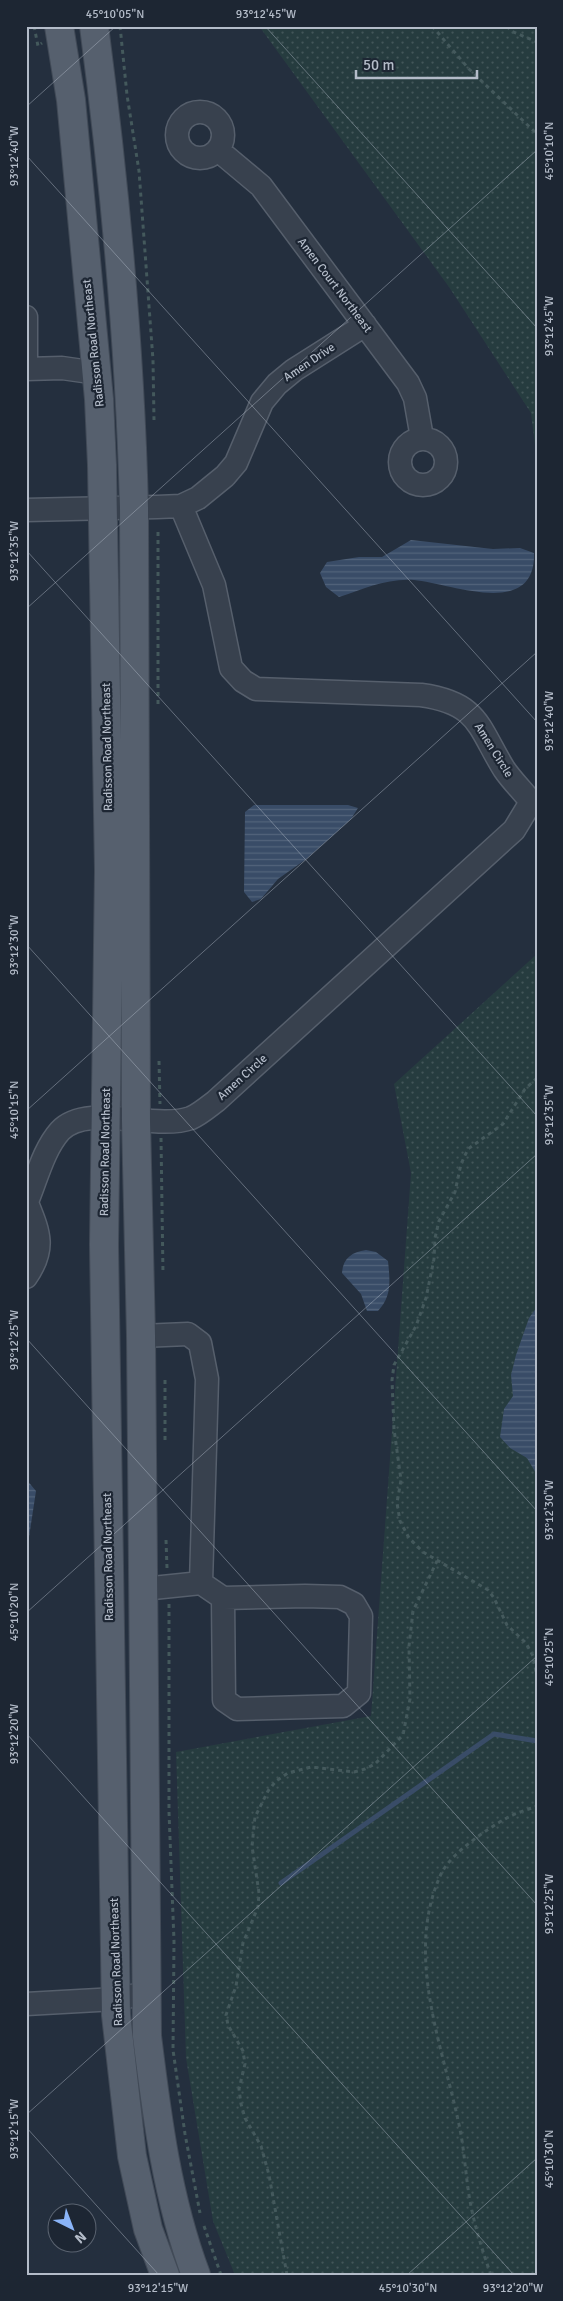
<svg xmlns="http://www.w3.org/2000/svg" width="563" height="2301" font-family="Signika,sans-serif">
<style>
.grass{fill:url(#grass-dots)}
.water{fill:url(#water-rules)}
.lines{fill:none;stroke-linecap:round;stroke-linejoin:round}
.stream{stroke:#394c67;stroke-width:5}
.minor-casing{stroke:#565f6c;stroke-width:25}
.major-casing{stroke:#414a57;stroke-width:30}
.path{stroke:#44595c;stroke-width:3;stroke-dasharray:4 4;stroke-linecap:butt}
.minor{stroke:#38414e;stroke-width:22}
.major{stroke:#56606e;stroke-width:28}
.ticks{fill:none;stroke:#b4bcc9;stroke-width:1;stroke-opacity:0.45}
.labels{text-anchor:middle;stroke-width:4.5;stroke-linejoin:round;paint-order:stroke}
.street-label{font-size:12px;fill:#b4bcc9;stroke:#1d2633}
.neatline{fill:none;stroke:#b4bcc9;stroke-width:2}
.ticks-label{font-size:12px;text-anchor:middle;fill:#b4bcc9}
</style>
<defs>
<pattern id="grass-dots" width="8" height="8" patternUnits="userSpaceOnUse" patternTransform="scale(1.25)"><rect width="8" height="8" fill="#263c3f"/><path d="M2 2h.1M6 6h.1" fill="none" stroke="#435659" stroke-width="1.8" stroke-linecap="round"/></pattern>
<pattern id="water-rules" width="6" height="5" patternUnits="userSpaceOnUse" patternTransform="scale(1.25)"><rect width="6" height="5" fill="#394c67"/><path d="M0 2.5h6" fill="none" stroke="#53647b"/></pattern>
</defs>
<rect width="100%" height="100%" fill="#242f3e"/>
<path class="grass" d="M259 26H537V461L531 413 449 287Z
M537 954V2275H235L213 2221 186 2058 176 1752 371 1716 411 1173 394 1084Z"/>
<path class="water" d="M411 540 493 549 520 548 534 553C536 620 450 583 414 580 387 578 364 589 339 597L326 587 320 573 327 562 359 557H382Z
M254 805H348L358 808 351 819 305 860 278 879 261 899 252 902 244 892 245 812Z
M366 1250 376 1252 388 1261C390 1281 392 1296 378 1311H367L361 1294 342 1273C343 1258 352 1252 366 1250Z
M537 1307V1475L527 1458 510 1448 500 1437 504 1409 513 1396 511 1375 516 1355 529 1318Z
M26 1479 36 1491 26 1557Z"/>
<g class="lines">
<path class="stream" d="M281 1883 494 1734 537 1741"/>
<defs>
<path id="minor" d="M177 135a23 23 0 1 1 46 0a23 23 0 1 1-46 0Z
M218 150 261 186 408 383 415 398 422 438
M26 317V369L62 368 97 373
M400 462a23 23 0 1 1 46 0a23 23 0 1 1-46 0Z
M26 510 157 507 181 506 198 498 225 476 236 463 262 402 277 384 294 370 365 325
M26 1204C36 1181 43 1150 60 1131 87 1102 154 1131 191 1118 200 1114 208 1107 216 1101L514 830 531 802C523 791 512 781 504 769 478 727 479 703 421 695L256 689 243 681 231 668 214 585 181 506
M26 1277C46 1248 39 1233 27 1203
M141 1336 188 1334 200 1343 207 1379 201 1583 143 1589
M201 1583 223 1598 305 1596 340 1597 354 1604 361 1616 359 1693 343 1706 237 1709 224 1700 223 1598
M26 2004 116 1999 147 1993"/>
<path id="major" d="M59 26 71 100 99 399 102 465 109 870 104 1245 116 2015 132 2156 148 2229 165 2275
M94 26C115 186 130 346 134 508L136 1121 141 1336 147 2036C157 2117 167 2198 196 2275"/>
</defs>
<use href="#minor" class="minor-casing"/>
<use href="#major" class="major-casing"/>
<path class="path" d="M34 26 38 46 42 43
M120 26 127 95 139 171 153 360 154 420
M432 26 469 69 537 134
M507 26 511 31 537 42
M158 704V530
M159 1061 160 1104
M537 1078 525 1089 503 1124 468 1149 461 1164 455 1192 439 1221 435 1238 434 1259 426 1298 416 1326 394 1365 392 1380 394 1429 401 1480 397 1503 400 1521 409 1538 423 1552 488 1590 494 1598 507 1625 526 1643 533 1656 537 1677
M161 1138 163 1274
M165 1380V1441
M166 1540 167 1568
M169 1604V1812L174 1941 173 2050 185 2134 200 2213
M204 2226 221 2275
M287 2275 269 2175 261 2146 245 2118 241 2104 239 2089 245 2064 243 2051 228 2025 226 2015 236 1986 243 1943 258 1907 259 1893 252 1846 255 1817 268 1791 276 1781 288 1773 311 1767 354 1772 365 1769 375 1764 403 1735 410 1699 409 1646 413 1611 437 1561
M491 2275C482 2250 473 2221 469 2195 465 2170 464 2145 458 2120 441 2041 404 1951 442 1872 452 1853 487 1829 505 1819 515 1813 527 1810 537 1806"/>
<use href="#minor" class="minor"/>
<use href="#major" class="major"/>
</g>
<path class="ticks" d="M265 26 537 328M26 107 116 26M26 155 537 722M26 550 537 1116M26 609 537 150M26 944 537 1511M26 1111 537 652M26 1338 537 1905M26 1613 537 1154M26 1733 514 2275M26 2115 537 1656M26 2127 159 2275M407 2275 537 2158"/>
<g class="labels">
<g class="street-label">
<text transform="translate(335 285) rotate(53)" y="4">Amen Court Northeast</text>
<text transform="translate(93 343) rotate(-96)" y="4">Radisson Road Northeast</text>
<text transform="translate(309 362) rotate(-34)" y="4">Amen Drive</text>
<text transform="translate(107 747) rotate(-91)" y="4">Radisson Road Northeast</text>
<text transform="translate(494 750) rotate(58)" y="4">Amen Circle</text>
<text transform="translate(242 1077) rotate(-42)" y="4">Amen Circle</text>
<text transform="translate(105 1152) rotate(-89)" y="4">Radisson Road Northeast</text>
<text transform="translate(108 1557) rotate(-91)" y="4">Radisson Road Northeast</text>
<text transform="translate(116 1962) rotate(-92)" y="4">Radisson Road Northeast</text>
</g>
</g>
<rect width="563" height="2301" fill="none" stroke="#1d2633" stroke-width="55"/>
<g transform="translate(72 2228) rotate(138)"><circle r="24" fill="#1d2633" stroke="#59626f"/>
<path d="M0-4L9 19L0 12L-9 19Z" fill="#8ab4f8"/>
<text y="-8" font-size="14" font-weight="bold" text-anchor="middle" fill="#b4bcc9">N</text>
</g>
<path d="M356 70v8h121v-8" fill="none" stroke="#b4bcc9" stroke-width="2.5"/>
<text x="363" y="70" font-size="15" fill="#b4bcc9" stroke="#1d2633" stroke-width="4" paint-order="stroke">50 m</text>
<rect x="28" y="28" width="508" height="2246" class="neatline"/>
<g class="ticks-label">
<text x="115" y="18">45°10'05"N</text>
<text x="266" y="18">93°12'45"W</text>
<text transform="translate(549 151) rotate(-90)" y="4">45°10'10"N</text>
<text transform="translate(14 156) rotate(-90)" y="4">93°12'40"W</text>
<text transform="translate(549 326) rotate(-90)" y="4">93°12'45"W</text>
<text transform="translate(14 551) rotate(-90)" y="4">93°12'35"W</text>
<text transform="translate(549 721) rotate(-90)" y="4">93°12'40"W</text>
<text transform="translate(14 945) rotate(-90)" y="4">93°12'30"W</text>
<text transform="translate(14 1110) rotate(-90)" y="4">45°10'15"N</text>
<text transform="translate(549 1115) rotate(-90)" y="4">93°12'35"W</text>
<text transform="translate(14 1340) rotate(-90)" y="4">93°12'25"W</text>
<text transform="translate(549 1510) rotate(-90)" y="4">93°12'30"W</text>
<text transform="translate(14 1612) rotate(-90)" y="4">45°10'20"N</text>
<text transform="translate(549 1657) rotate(-90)" y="4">45°10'25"N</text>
<text transform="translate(14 1734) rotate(-90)" y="4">93°12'20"W</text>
<text transform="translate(549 1904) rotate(-90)" y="4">93°12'25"W</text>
<text transform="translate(14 2129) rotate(-90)" y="4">93°12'15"W</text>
<text transform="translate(549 2159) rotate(-90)" y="4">45°10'30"N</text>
<text x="158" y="2292">93°12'15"W</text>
<text x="408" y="2292">45°10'30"N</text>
<text x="513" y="2292">93°12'20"W</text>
</g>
</svg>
